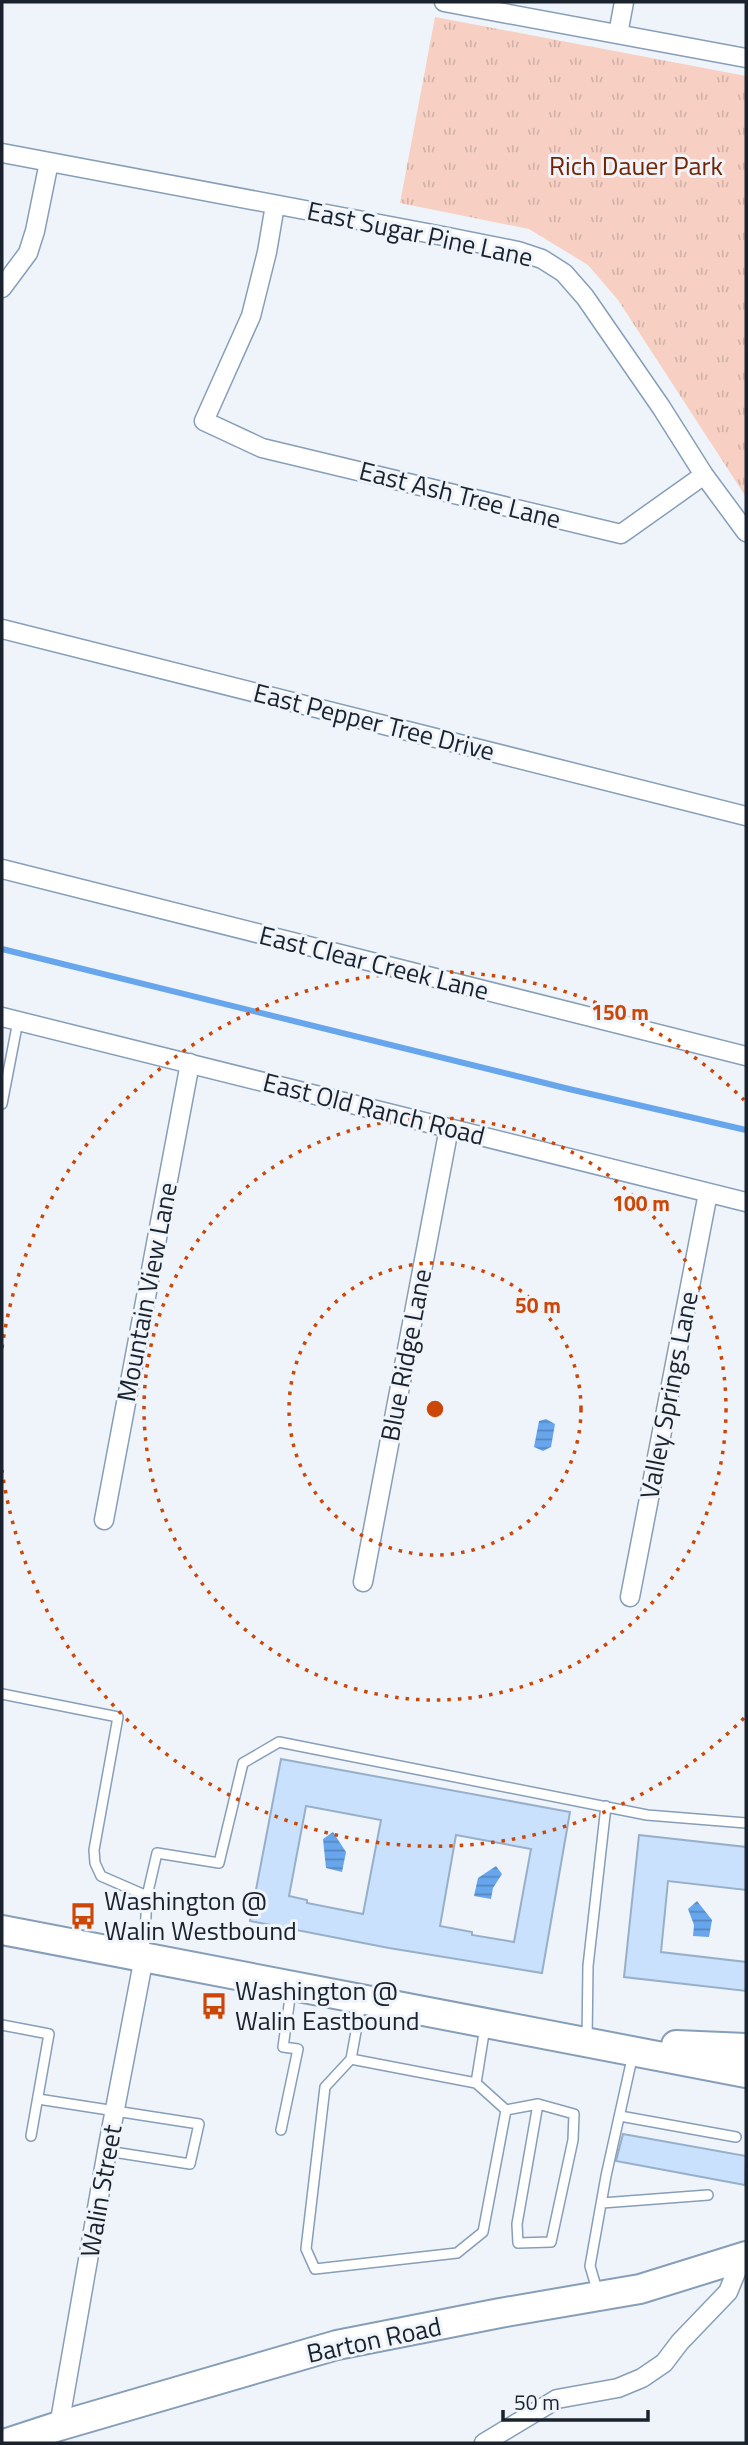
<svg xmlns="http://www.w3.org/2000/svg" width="748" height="2445" font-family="'Titillium Web',sans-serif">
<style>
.park{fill:url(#park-tufts)}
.water{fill:url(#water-rules)}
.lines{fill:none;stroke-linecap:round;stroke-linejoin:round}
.stream{stroke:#67a6ec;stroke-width:6}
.building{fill:#c9e1fd;stroke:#98afca;stroke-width:2;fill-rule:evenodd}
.lane-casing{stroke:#879eb8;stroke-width:12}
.street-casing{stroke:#879eb8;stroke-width:21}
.primary-casing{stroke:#879eb8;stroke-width:32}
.lane{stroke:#fff;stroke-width:9}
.street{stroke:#fff;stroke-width:18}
.primary{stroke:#fff;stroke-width:28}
.ring{fill:none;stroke:#cc4607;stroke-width:3.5;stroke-dasharray:3.5 7}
.labels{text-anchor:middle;stroke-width:6;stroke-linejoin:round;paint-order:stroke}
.park-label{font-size:26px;fill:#752200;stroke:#eff4fa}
.street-label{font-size:26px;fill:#1a232d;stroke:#eff4fa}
.poi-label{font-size:26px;fill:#1a232d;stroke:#eff4fa;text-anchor:start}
.centre{fill:#cc4607;stroke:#eff4fa;stroke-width:3.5}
.ring-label{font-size:21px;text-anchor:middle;font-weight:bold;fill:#cc4607;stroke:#eff4fa;stroke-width:6;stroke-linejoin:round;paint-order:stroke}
</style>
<defs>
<pattern id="park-tufts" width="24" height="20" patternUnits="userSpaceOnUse" patternTransform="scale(1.75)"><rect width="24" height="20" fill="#f7d0c3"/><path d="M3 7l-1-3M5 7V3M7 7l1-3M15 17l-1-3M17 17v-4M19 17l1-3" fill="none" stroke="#d3b2a8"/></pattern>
<pattern id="water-rules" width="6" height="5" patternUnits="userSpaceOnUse" patternTransform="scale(1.75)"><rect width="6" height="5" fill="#67a6ec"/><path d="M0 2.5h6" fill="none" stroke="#5487c0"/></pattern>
</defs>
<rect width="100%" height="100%" fill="#eff4fa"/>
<path class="park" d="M435 17 746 76V497L618 300 588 265 529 229 400 203Z"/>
<path class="water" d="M546 1419 555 1424 551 1447 543 1451 534 1447 539 1421Z
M333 1832 346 1852 342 1872 326 1868 323 1839Z
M496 1866 502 1874 493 1888 491 1899 474 1896 478 1878Z
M697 1901 712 1920 709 1937 693 1936 694 1925 688 1909Z"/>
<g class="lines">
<path class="stream" d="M2 949 569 1089 746 1130"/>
</g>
<path class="building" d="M281 1759 570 1812 542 1973 389 1948 250 1921ZM306 1806 381 1820 363 1914 307 1903V1900L289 1896ZM456 1835 531 1849 514 1942 472 1935V1932L440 1926Z
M639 1835 746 1847V1890L668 1881 661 1952 746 1962V1991L624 1977Z
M623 2134 746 2156 745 2185 616 2161Z"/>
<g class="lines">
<defs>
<path id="lane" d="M2 1104 18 1021
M2 1694 118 1717 94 1850 95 1863 101 1876 147 1896 144 1954
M147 1896 157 1853 219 1863 243 1763 279 1742 647 1815 746 1823
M361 2004 351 2059 325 2087 306 2249 315 2269 457 2253 483 2232 506 2110 538 2104 574 2114 573 2140 551 2242 518 2243 517 2224 538 2104
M2 2025 49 2034 31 2136
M485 2027 476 2083 506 2110
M587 2040 588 1966 606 1806
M351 2059 476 2083
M38 2099 199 2124 190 2164 107 2151
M620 2116 736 2137
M281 2130 298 2049 283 2047 291 1991
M602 2203 708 2195
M598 2293 590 2266 606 2176 633 2054"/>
<path id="street" d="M444 2 746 58
M618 34 624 2
M2 153 443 236 518 251 542 259 564 273 585 297 661 407 704 475 746 532
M275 205 267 252 251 316 204 421 262 448 621 534 704 475
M2 288 28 253 35 231 49 162
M2 629 746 816
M2 869 746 1056
M2 1017 746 1202
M104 1520 190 1063
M363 1582 449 1128
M630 1597 708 1193
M59 2426 107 2151 144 1957
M484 2443 557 2399 618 2388 642 2378 664 2363 680 2342 728 2292 742 2258"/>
<path id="primary" d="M2 1930 746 2073
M676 2045 746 2048
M7 2443 59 2426 337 2345 500 2313 640 2289 746 2256"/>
</defs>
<use href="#lane" class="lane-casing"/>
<use href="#street" class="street-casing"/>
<use href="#primary" class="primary-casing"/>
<use href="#lane" class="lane"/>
<use href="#street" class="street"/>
<use href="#primary" class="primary"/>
</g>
<g class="ring">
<circle cx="435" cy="1409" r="146"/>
<circle cx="435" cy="1409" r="291"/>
<path d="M744 1718A437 437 0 0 1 2 1470M2 1348A437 437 0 0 1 744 1100"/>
</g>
<defs>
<symbol id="bus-bare" viewBox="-9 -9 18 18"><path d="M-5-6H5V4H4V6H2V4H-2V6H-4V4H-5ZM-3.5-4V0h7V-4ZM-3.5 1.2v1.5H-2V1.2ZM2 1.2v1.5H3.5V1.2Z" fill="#cc4607" stroke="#eff4fa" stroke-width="2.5" paint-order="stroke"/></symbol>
</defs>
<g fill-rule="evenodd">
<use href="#bus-bare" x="64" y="1897" width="38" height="38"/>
<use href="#bus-bare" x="195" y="1987" width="38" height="38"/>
</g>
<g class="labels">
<g class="park-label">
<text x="636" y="175">Rich Dauer Park</text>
</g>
<g class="street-label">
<text transform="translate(420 234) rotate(12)" y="9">East Sugar Pine Lane</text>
<text transform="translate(460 495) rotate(14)" y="9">East Ash Tree Lane</text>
<text transform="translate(374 722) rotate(14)" y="9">East Pepper Tree Drive</text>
<text transform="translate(374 963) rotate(14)" y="9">East Clear Creek Lane</text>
<text transform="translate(374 1109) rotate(14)" y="9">East Old Ranch Road</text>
<text transform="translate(147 1292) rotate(-79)" y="9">Mountain View Lane</text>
<text transform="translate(406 1355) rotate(-79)" y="9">Blue Ridge Lane</text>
<text transform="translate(669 1395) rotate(-79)" y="9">Valley Springs Lane</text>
<text transform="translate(101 2191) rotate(-80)" y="9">Walin Street</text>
<text transform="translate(374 2340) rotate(-12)" y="9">Barton Road</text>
</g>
<g class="poi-label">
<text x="104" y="1910">Washington @<tspan x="104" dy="30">Walin Westbound</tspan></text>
<text x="235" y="2000">Washington @<tspan x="235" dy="30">Walin Eastbound</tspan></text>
</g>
</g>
<circle cx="435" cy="1409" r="10" class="centre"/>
<g class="ring-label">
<text x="620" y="1020">150 m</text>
<text x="641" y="1211">100 m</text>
<text x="538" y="1313">50 m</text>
</g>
<rect width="748" height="2445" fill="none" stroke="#1a232d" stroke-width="7"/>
<path d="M503 2410v10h145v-10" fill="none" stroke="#1a232d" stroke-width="3.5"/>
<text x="514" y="2410" font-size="21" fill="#1a232d" stroke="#eff4fa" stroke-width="5" paint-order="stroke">50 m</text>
</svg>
